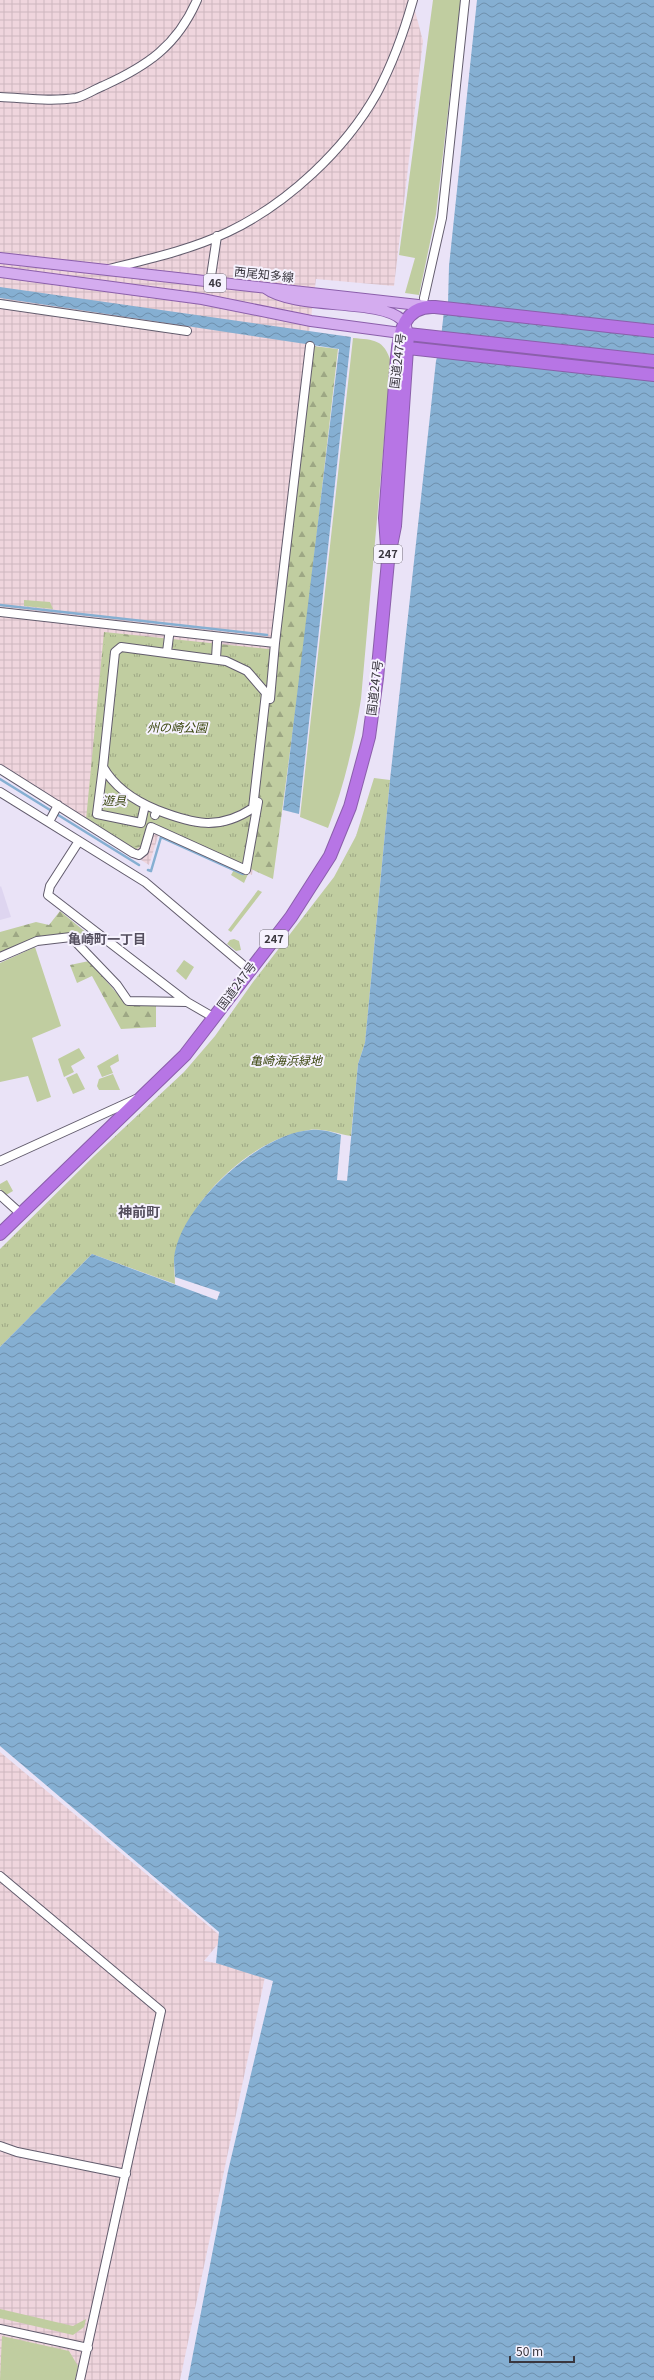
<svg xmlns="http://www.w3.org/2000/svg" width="654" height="2380" font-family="Georgia,'Noto Sans JP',serif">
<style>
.built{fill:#ded5f0}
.industrial{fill:url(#industrial-grid)}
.green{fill:#c0cda0}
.forest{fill:url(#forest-firs)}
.park{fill:url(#park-tufts)}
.water{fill:url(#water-waves)}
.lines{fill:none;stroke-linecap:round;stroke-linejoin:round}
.stream{stroke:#85afd2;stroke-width:2.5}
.minor-casing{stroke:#625c6d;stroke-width:10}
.major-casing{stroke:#8b5fab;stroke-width:12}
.highway-casing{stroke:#8b5fab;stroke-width:14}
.minor{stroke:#fff;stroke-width:8}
.major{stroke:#d4acef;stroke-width:10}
.highway{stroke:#b775e5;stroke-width:12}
.labels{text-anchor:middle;stroke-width:4;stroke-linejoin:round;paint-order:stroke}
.shield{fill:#f6f2fe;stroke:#726f78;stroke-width:1}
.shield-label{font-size:11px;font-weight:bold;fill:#3a373f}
.street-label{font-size:12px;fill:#3a373f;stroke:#f6f2fe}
.park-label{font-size:12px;font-style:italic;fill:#3a460e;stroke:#f6f2fe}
.neighbourhood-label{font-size:13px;font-weight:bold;fill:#544e5e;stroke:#f6f2fe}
.quarter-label{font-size:14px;font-weight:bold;fill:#544e5e;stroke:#f6f2fe}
</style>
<defs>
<pattern id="industrial-grid" width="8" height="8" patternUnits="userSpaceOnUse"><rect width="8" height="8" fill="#efd5dd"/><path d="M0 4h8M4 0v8" fill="none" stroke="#ceb7bf"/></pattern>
<pattern id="forest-firs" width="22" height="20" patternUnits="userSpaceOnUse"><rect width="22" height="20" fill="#c0cda0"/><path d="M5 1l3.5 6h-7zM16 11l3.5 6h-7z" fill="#9da784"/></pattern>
<pattern id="park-tufts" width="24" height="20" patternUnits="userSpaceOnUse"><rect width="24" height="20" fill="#c0cda0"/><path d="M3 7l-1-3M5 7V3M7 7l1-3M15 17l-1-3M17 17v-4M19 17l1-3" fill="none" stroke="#9da784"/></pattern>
<pattern id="water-waves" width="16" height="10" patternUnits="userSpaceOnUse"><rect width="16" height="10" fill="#85afd2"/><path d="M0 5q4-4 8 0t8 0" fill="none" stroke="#6e8fac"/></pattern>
</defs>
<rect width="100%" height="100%" fill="#eae3f7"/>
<path class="built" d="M1 886 11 917 0 920V887Z"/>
<path class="industrial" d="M0 0H412L423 41 394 286 316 279 307 349 252 875 159 833 149 865 0 772Z
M0 1752 223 1938 204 1961 266 1972 180 2380H0Z"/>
<path class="green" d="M433 0H461L436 214 419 295 405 293 415 258 399 255Z
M353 338C374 340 384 339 391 362L361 699C354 744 344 786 328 828L300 817Z
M24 600 50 602 53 609 24 606Z
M235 868 248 874 244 883 231 875Z
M258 890 262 892 231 932 228 930Z
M234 939 239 941 241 950 236 951 227 944 230 940Z
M35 947 61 1026 32 1038 51 1097 37 1102 28 1076 0 1082V963Z
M184 960 194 967 186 980 176 971Z
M79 1048 85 1058 71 1066 74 1072 64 1077 58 1059Z
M118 1054 119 1061 110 1066 113 1073 102 1077 97 1066Z
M77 1073 85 1089 73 1094 66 1078Z
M113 1074 120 1090H99L97 1086 99 1079Z
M7 1180 13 1191 6 1195 0 1189V1184Z
M0 2309 73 2326 86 2319 84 2327 73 2335 0 2318Z
M2 2336 69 2351 78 2366 75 2380H0Z"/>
<path class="forest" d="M313 346 338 349 303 654 273 879 149 823 141 846 135 850 86 820 104 632 278 650Z
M60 911 88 934 80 939 62 934 0 954V932L36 922 49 925Z
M89 961 127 1005 156 1006V1027L121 1029 92 976 77 983 70 965Z"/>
<path class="park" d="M105 634 267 652 251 806 248 808 238 861 146 820 140 844 134 847 88 819Z
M374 778 390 780 365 1043 358 1064 351 1136C337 1134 323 1128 309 1130 252 1138 186 1201 175 1256 173 1265 175 1275 175 1284L92 1254 0 1347V1249L94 1156 184 1072 215 1036 253 982 334 877 356 836Z"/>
<path class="water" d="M477 0H654V2380H188L228 2171 273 1981 216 1963 219 1932 0 1746V1347L92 1254 217 1300 220 1292 175 1277C175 1271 174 1264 174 1259 178 1207 261 1132 311 1130 322 1129 331 1132 341 1135L337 1180 347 1181 358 1064 365 1043 390 780 436 361 440 346 444 311 448 303 449 266Z
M0 287 351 337 299 814 283 810 339 349 0 298Z"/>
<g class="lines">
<path class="stream" d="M0 605 267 635
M0 779 139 865
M148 870 151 871 161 837 243 874"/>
<defs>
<path id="minor" d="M0 97C25 98 50 102 76 98 85 96 95 89 103 86 147 66 177 46 197 0
M109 269C149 259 190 250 228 232 287 204 345 150 377 93 393 63 404 32 413 0
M210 283 217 236
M424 298 442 218 465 0
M0 304 187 331
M0 612 275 643 310 346
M167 652 169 636
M216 658 217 642
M270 699 275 643
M103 767 97 814 141 823 145 805
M0 769 133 853 139 855 144 851 151 827 246 870 258 802
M0 792 145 882 249 970
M155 815 157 810C135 801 115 788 103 767L115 652 121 647 226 661 247 671 266 693 253 808C219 831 193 824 157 810
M49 822 58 805
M79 841 50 886 48 895 187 1002 213 1017
M0 957 37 941 71 937 117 985 128 1001 187 1002
M0 1161 136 1099
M0 1195 21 1214
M0 1876 161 2011 80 2380
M0 2146 17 2152 126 2174
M0 2329 88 2348"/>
<path id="major" d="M0 258 427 306
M0 272 202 299 311 321 408 334C407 330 406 323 402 320 380 298 296 311 265 288"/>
<path id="highway" d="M654 331 435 307C404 305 399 333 397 357L385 518 388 561 395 526 408 334 654 361
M408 348 654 375
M0 1234 185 1055 291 917 330 856 350 807 369 737 377 678 388 561"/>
</defs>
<use href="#minor" class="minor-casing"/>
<use href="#major" class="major-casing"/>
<use href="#highway" class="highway-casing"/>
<use href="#minor" class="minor"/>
<use href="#major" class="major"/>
<use href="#highway" class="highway"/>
</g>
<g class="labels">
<g class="shield">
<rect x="204" y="274" width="22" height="18" rx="3"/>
<rect x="374" y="545" width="28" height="18" rx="3"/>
<rect x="260" y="930" width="28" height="18" rx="3"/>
</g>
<g class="shield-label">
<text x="215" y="287">46</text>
<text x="388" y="558">247</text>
<text x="274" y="943">247</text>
</g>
<g class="street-label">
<text transform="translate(264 275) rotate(6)" y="4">西尾知多線</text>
<text transform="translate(398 361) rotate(-83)" y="4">国道247号</text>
<text transform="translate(375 688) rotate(-83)" y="4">国道247号</text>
<text transform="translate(237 986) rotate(-53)" y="4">国道247号</text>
</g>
<g class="park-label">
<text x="177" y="732">州の崎公園</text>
<text x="114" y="805">遊具</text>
<text x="286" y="1065">亀崎海浜緑地</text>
</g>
<g class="neighbourhood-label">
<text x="107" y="944">亀崎町一丁目</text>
</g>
<g class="quarter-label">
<text x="139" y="1217">神前町</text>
</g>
</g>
<path d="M510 2356v6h64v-6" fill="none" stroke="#3a373f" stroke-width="2"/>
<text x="516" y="2356" font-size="12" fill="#3a373f" stroke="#f6f2fe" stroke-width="3" paint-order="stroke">50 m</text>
</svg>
